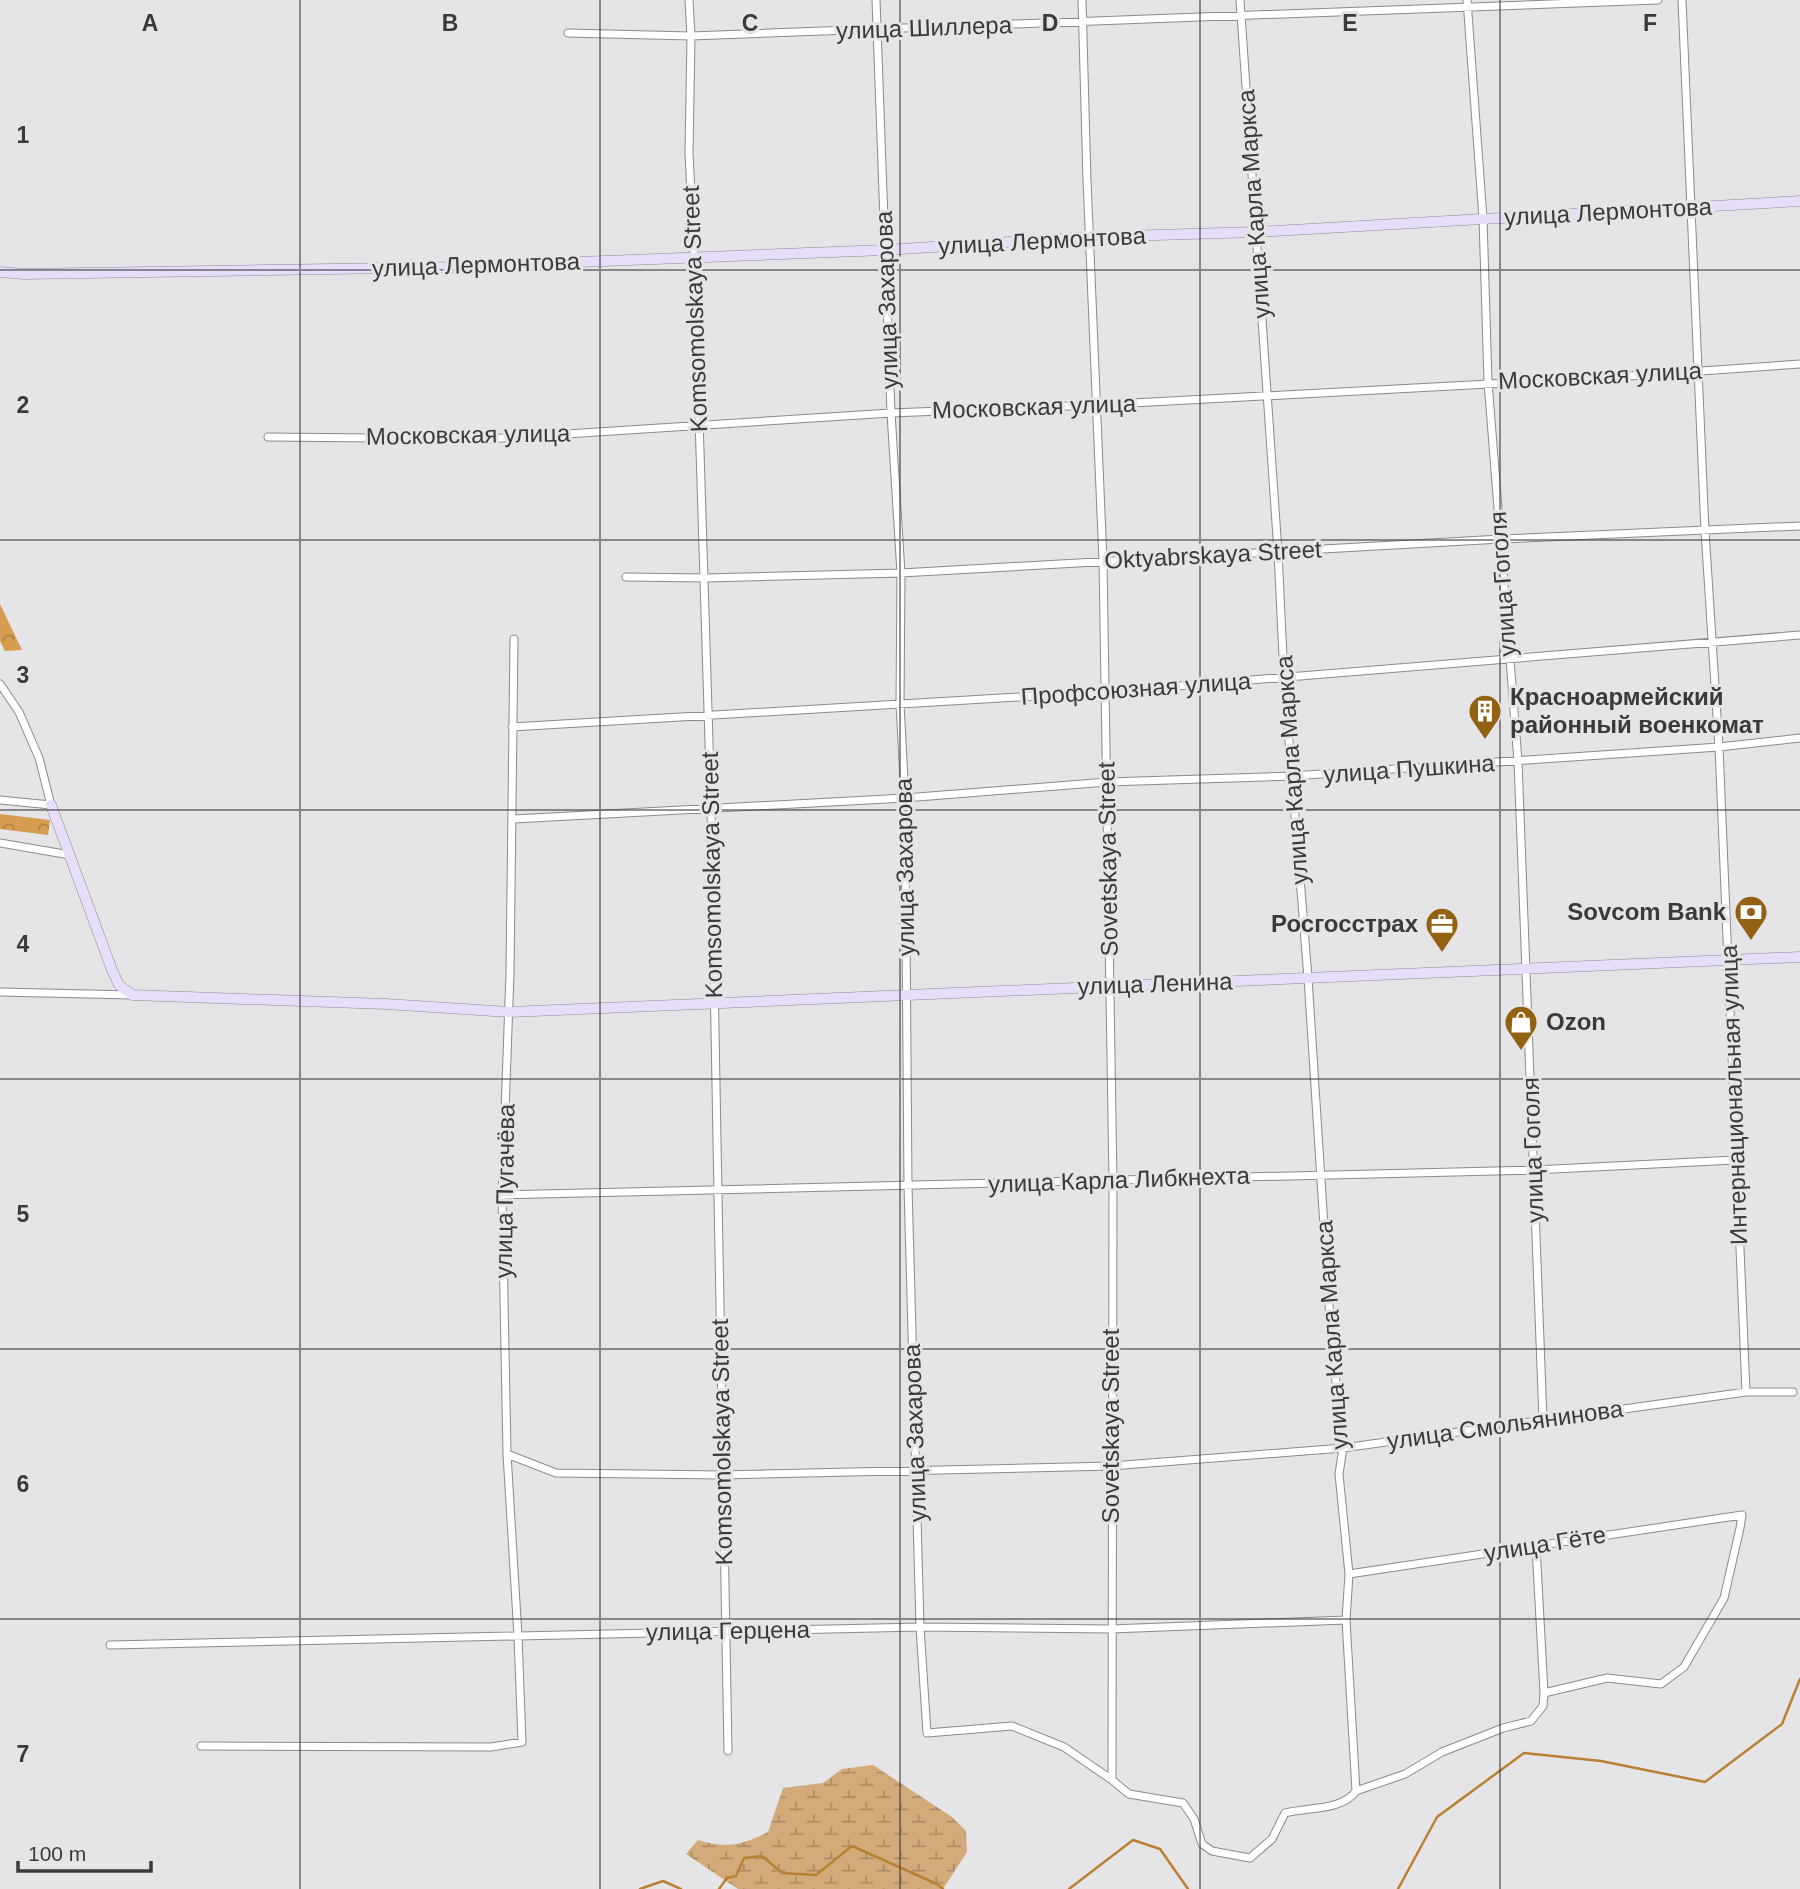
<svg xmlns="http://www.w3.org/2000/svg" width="1800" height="1889" font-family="Arial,sans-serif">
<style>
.forest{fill:url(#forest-crowns)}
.wetland{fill:url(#wetland-marsh)}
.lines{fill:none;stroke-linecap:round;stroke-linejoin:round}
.stream{stroke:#b98133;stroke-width:2.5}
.street-casing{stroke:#8b8a8e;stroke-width:9}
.secondary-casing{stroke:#8b8a8e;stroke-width:11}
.street{stroke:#fff;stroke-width:7}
.secondary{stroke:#e8defa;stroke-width:10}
.grid{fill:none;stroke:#3a393b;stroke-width:2;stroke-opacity:0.55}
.labels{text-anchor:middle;stroke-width:6;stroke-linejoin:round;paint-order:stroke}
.street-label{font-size:24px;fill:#3a393b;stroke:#e5e4e7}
.poi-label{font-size:24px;font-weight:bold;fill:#3a393b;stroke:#e5e4e7;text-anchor:start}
.grid-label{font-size:23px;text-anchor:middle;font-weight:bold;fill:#3a393b;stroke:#e5e4e7;stroke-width:6;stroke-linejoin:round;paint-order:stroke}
</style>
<defs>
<pattern id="forest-crowns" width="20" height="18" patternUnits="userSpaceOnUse" patternTransform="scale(1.75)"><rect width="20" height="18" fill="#d69d51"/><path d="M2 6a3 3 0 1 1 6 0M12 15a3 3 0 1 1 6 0" fill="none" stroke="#af8144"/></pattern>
<pattern id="wetland-marsh" width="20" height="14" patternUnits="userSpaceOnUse" patternTransform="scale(1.75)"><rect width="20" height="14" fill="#d3ab7a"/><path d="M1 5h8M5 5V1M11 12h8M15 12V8" fill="none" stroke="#ac8c65"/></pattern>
</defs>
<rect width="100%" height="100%" fill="#e5e4e7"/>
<path class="forest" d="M0 604 22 650 5 651 0 641Z
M0 814 50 820 48 835 0 829Z"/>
<path class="wetland" d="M873 1765 952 1817 966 1831 967 1852 943 1889H738L686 1854 698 1840C728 1849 741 1845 768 1832L783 1788 823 1783 842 1769Z"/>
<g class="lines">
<path class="stream" d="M640 1889 663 1881 681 1889
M719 1889 727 1878 736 1876 744 1858 762 1856 782 1873 816 1875 852 1846 937 1884 943 1889
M1069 1889 1133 1840 1160 1849 1188 1889
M1398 1889 1437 1817 1524 1753 1601 1761 1705 1782 1782 1724 1800 1679"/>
<defs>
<path id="street" d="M689 0 691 36 689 153 694 256 711 807 728 1751
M876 0 891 413 901 573 900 704 905 798 908 1186 920 1627 927 1733 1012 1726 1064 1747 1112 1780
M1082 0 1087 180 1103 561 1113 1181 1112 1780 1129 1794 1183 1803 1194 1819 1202 1844 1212 1851 1250 1858 1272 1839 1285 1813C1307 1807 1342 1811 1356 1791L1405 1774 1442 1752 1503 1728 1531 1721 1543 1706 1544 1693 1536 1546
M1240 0 1278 552 1284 678 1308 978 1331 1335 1343 1448 1339 1474 1349 1574 1346 1620 1356 1791
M1467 0 1483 218 1488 382 1518 761 1543 1420
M1682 0 1705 531 1719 747 1746 1392
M568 33 691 36 1658 0
M268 437 488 439 891 413 1095 405 1600 378 1800 364
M626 577 705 578 901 573 1501 539 1800 526
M0 684 19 712 39 758 51 805 0 800
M512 727 1104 692 1800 635
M514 819 905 798 1107 782 1292 776 1719 747 1800 738
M0 843 70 855
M0 992 132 995
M502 1195 1534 1170 1735 1160
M507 1454 556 1473 723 1475 1111 1466 1343 1448 1746 1392H1793
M1349 1574 1742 1515 1740 1528 1724 1598 1684 1667 1661 1684 1607 1678 1544 1693
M110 1645 920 1627 1111 1629 1346 1620
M201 1746 491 1747 522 1742 518 1636 507 1454 502 1195 510 973 514 639"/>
<path id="secondary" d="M0 272 24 274 453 267 885 250 1090 237 1256 232 1800 201
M51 805 112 970 119 985 132 995 386 1004 509 1012 1800 957"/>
</defs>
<use href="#street" class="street-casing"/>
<use href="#secondary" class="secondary-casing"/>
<use href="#street" class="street"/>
<use href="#secondary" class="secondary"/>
</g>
<path class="grid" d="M300 0V1889M600 0V1889M900 0V1889M1200 0V1889M1500 0V1889M0 270H1800M0 540H1800M0 810H1800M0 1079H1800M0 1349H1800M0 1619H1800"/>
<defs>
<symbol id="building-pin" viewBox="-11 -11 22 30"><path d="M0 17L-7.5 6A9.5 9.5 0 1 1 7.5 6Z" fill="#936112" stroke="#e5e4e7"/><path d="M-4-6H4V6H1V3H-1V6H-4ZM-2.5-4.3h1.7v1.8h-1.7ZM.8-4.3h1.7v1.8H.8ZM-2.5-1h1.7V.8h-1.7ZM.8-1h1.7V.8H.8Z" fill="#fff"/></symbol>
<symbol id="bank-pin" viewBox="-11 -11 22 30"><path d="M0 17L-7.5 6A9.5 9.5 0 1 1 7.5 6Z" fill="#936112" stroke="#e5e4e7"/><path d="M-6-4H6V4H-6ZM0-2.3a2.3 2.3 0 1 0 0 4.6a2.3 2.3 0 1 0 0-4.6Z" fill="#fff"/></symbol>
<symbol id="office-pin" viewBox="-11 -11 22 30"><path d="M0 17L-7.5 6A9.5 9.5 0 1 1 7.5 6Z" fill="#936112" stroke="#e5e4e7"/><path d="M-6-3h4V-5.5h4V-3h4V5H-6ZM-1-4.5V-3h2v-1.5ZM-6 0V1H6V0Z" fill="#fff"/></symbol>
<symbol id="shop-pin" viewBox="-11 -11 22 30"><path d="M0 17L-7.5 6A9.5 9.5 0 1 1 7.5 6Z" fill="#936112" stroke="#e5e4e7"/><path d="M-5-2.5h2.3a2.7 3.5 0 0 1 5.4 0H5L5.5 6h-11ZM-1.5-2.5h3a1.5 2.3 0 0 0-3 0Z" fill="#fff"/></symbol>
</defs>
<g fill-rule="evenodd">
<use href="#building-pin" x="1466" y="692" width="38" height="52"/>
<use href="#bank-pin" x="1732" y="893" width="38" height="52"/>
<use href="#office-pin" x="1423" y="905" width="38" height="52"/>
<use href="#shop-pin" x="1502" y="1003" width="38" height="52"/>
</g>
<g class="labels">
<g class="street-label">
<text transform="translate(924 28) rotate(-2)" y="8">улица Шиллера</text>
<text transform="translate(1254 204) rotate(-94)" y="8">улица Карла Маркса</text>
<text transform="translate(1608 212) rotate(-3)" y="8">улица Лермонтова</text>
<text transform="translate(1042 241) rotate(-3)" y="8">улица Лермонтова</text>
<text transform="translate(476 265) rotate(-2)" y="8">улица Лермонтова</text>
<text transform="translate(887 300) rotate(-92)" y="8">улица Захарова</text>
<text transform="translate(695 309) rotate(-92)" y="8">Komsomolskaya Street</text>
<text transform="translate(1600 376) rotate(-3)" y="8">Московская улица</text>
<text transform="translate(1034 407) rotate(-2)" y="8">Московская улица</text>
<text transform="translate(468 435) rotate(-1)" y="8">Московская улица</text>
<text transform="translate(1213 555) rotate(-3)" y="8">Oktyabrskaya Street</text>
<text transform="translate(1503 584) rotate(-94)" y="8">улица Гоголя</text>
<text transform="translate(1136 689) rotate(-4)" y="8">Профсоюзная улица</text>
<text transform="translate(1409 769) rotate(-4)" y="8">улица Пушкина</text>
<text transform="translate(1292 770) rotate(-94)" y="8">улица Карла Маркса</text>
<text transform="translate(1108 859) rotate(-91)" y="8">Sovetskaya Street</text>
<text transform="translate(905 867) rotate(-91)" y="8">улица Захарова</text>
<text transform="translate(712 875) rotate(-91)" y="8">Komsomolskaya Street</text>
<text transform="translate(1155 984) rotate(-2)" y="8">улица Ленина</text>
<text transform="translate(1734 1095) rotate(-92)" y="8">Интернациональная улица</text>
<text transform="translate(1533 1150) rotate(-92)" y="8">улица Гоголя</text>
<text transform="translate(1119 1180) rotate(-2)" y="8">улица Карла Либкнехта</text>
<text transform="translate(505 1191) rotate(-89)" y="8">улица Пугачёва</text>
<text transform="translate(1332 1335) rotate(-94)" y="8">улица Карла Маркса</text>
<text transform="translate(1505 1425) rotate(-8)" y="8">улица Смольянинова</text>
<text transform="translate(1111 1426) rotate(-90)" y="8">Sovetskaya Street</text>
<text transform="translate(915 1433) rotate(-92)" y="8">улица Захарова</text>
<text transform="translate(722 1442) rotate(-91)" y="8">Komsomolskaya Street</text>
<text transform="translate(1545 1544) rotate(-9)" y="8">улица Гёте</text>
<text transform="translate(728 1631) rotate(-1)" y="8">улица Герцена</text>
</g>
<g class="poi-label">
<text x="1510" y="705">Красноармейский<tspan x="1510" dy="28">районный военкомат</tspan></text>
<text x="1726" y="920" text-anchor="end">Sovcom Bank</text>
<text x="1418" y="932" text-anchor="end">Росгосстрах</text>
<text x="1546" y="1030">Ozon</text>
</g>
</g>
<g class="grid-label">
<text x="150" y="31">A</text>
<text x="450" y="31">B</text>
<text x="750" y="31">C</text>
<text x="1050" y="31">D</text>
<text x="1350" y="31">E</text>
<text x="1650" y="31">F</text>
<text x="23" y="143">1</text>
<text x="23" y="413">2</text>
<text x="23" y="683">3</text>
<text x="23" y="952">4</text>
<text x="23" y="1222">5</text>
<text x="23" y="1492">6</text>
<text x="23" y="1762">7</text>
</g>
<path d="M18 1861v10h133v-10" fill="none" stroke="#3a393b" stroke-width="3.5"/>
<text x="28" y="1861" font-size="21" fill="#3a393b" stroke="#e5e4e7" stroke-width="5" paint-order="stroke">100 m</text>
</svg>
